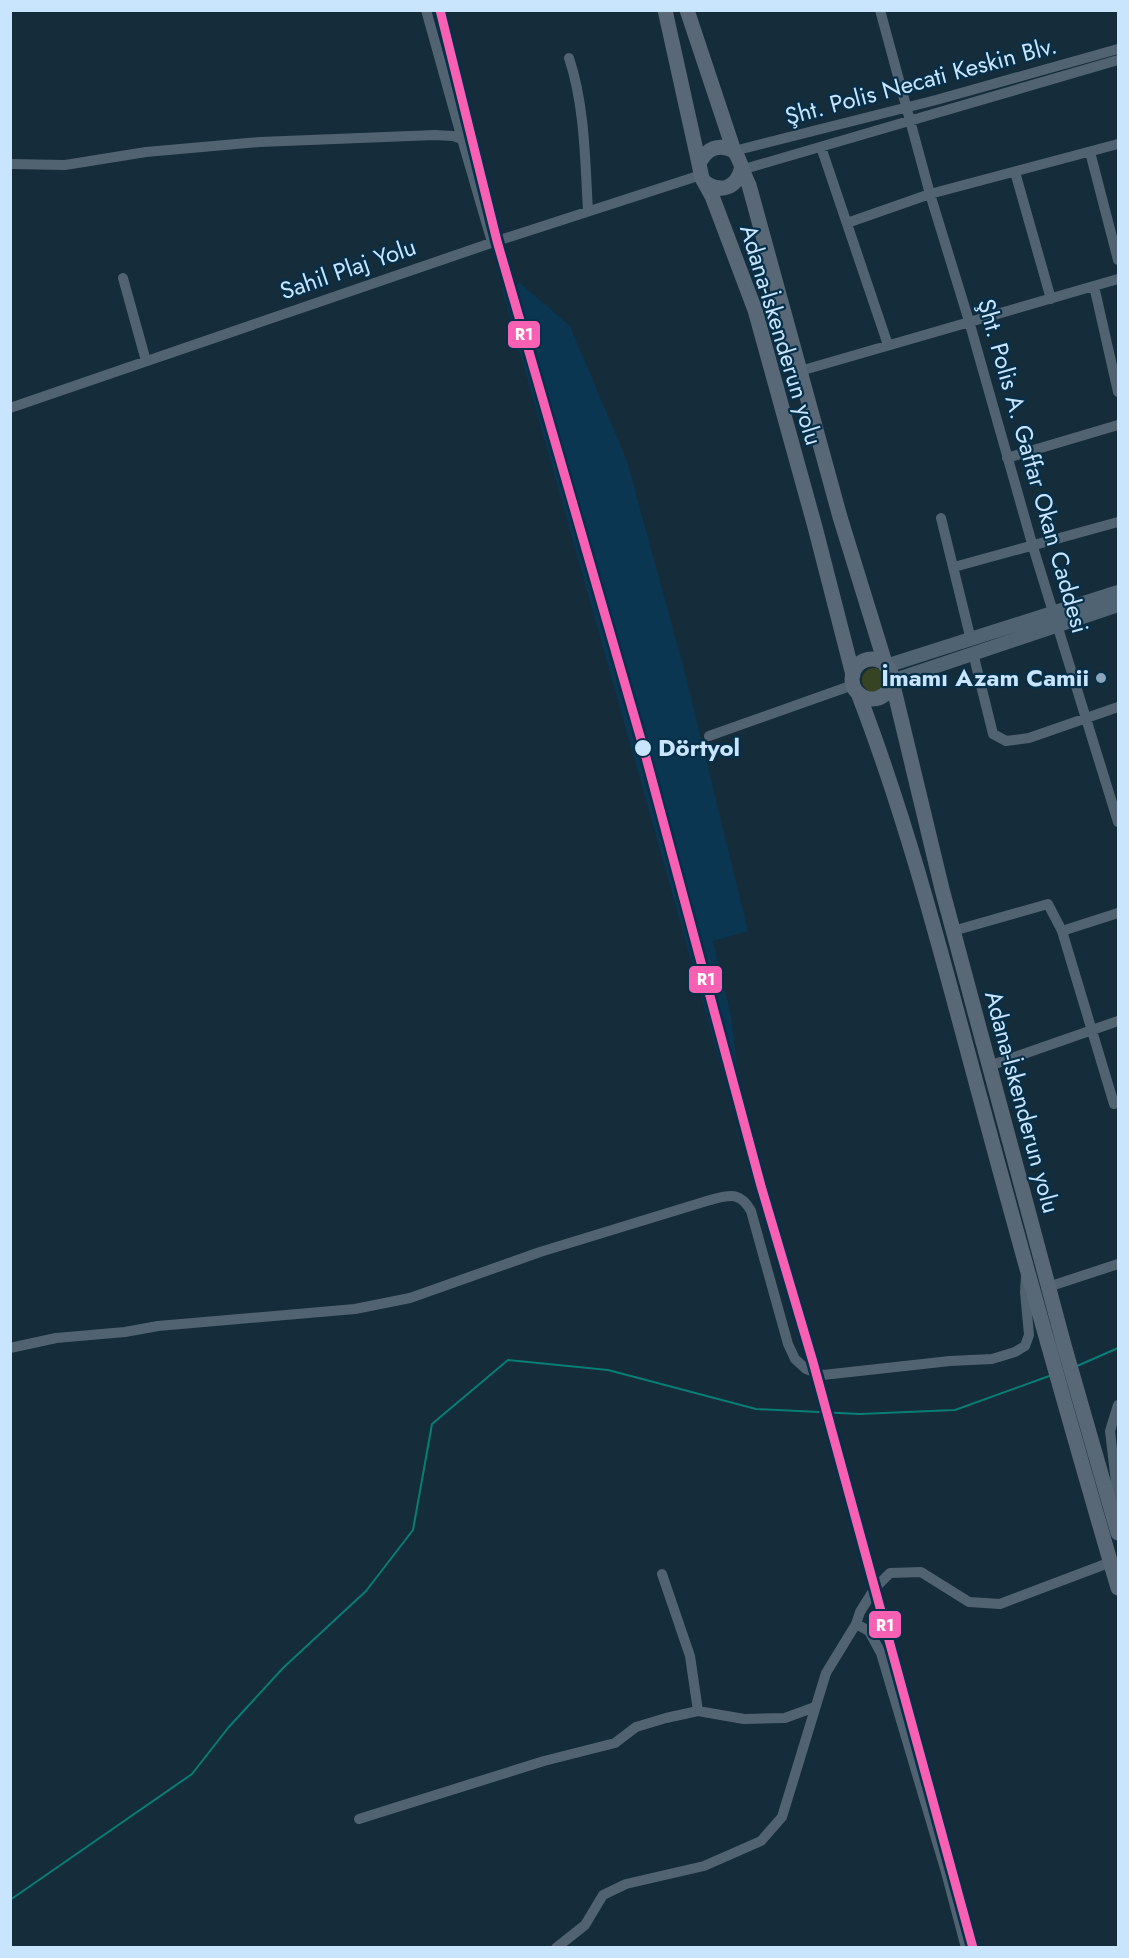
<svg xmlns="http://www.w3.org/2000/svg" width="1129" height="1958" font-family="Jost,sans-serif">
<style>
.built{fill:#0b3651}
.green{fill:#364423}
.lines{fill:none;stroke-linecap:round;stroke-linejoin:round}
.stream{stroke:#077e74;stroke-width:2}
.minor{stroke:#516370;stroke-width:10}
.major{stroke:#506372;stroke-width:14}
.highway{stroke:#586876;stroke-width:15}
.rail-1-casing{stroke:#062f4a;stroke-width:14}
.rail-1{stroke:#f860b3;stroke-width:9}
.poi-dot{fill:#8aa4b9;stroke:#062f4a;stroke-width:2}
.stop-dot{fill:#c9e5fd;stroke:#062f4a;stroke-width:2}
.labels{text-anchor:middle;stroke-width:4.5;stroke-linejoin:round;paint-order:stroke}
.street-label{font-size:24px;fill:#c9e5fd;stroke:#062f4a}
.poi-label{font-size:24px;font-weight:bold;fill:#c9e5fd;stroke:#062f4a;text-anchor:end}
.stop-label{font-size:24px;font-weight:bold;fill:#c9e5fd;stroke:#062f4a;text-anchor:start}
.line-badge{stroke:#062f4a;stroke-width:2}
.badge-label{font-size:16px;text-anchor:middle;font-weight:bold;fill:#fff}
</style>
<rect width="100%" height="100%" fill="#152c3b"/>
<path class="built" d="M520 283 570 326 627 461 684 669 748 931 713 941 731 1016 739 1084 771 1196 758 1198 502 288Z"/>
<path class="green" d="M862 680a12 12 0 1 1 24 0a12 12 0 1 1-24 0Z"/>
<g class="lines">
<path class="stream" d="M1077 1366 1118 1348
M10 1900 192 1774 228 1728 283 1668 366 1591 413 1530 432 1424 508 1360 608 1370 756 1409 860 1414 955 1410 1052 1375"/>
<path class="minor" d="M426 10 462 139
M880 10 930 194 969 321 1033 547 1118 822
M569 58C585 106 585 160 588 211
M821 147 888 345
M734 151 936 100 1118 49
M1090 152 1118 260
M10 164 65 165 146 152 260 142 435 135 453 136 462 139 492 242
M741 170 1118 60
M1015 172 1051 299
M847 223 930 194 1118 144
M123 278 146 361
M1094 286 1118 392
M800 371 1118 279
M10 408 497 241 701 175
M1007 458 1118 425
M941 518 971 640
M954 567 1118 522
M973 653 993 734 1006 741 1029 738 1118 707
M709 736 853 685
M953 931 1048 904 1062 931 1114 1104 1118 1102
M1062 931 1118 913
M989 1066 1118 1021
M1048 1287 1118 1264
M10 1348 56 1338 125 1332 158 1326 355 1309 410 1298 540 1252 710 1200C729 1195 740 1191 751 1211L788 1344 795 1359 806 1369 823 1375 950 1361 992 1359 1015 1352 1025 1346 1029 1335 1025 1292 1026 1276
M1118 1405 1110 1431 1118 1500
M662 1574 690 1656 698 1711
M856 1624 869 1631 881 1653 946 1872 966 1948
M359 1819 544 1761 615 1743 636 1727 666 1718 698 1711 744 1719 785 1718 815 1707
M556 1948 585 1925 603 1895 626 1884 704 1866 761 1841 782 1817 826 1673 856 1624 860 1612 875 1588 890 1573 921 1572 969 1602 1000 1604 1111 1562"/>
<path class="major" d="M886 666 1118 592
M892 681 1118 605"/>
<path class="highway" d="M665 10 699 164 702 178 712 196 755 310 815 527 853 675
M687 10 734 151C741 160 743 174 749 185L840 517 886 666
M699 164C706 148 719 143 734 151
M706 183C721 193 736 188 741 170
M852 679a20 20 0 1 1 40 0a20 20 0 1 1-40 0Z
M892 681 942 889 1064 1345 1118 1533
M858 693C909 825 944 964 981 1101 1025 1264 1071 1427 1118 1588"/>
<defs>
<path id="rail-1" d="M440 10 497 241 644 750 761 1186 813 1362 973 1948"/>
</defs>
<use href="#rail-1" class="rail-1-casing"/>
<use href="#rail-1" class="rail-1"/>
</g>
<circle class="poi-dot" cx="1101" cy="678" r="6"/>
<circle class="stop-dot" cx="643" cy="748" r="9"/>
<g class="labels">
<g class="street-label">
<text transform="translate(921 81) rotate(-15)" y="8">Şht. Polis Necati Keskin Blv.</text>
<text transform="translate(348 269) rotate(-19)" y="8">Sahil Plaj Yolu</text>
<text transform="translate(781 335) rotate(73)" y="8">Adana-İskenderun yolu</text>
<text transform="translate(1033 466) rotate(74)" y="8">Şht. Polis A. Gaffar Okan Caddesi</text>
<text transform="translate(1022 1102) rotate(75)" y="8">Adana-İskenderun yolu</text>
</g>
<g class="poi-label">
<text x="1089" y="686">İmamı Azam Camii</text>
</g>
<g class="stop-label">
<text x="658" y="756">Dörtyol</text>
</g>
</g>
<g class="line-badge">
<rect x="507" y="320" width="34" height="29" rx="6" fill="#f860b3"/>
<rect x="688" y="965" width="35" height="29" rx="6" fill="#f860b3"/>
<rect x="868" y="1610" width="34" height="29" rx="6" fill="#f860b3"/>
</g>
<g class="badge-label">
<text x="524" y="340">R1</text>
<text x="706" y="985">R1</text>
<text x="885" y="1631">R1</text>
</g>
<rect width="1129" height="1958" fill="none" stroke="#c9e5fd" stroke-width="24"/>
</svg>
